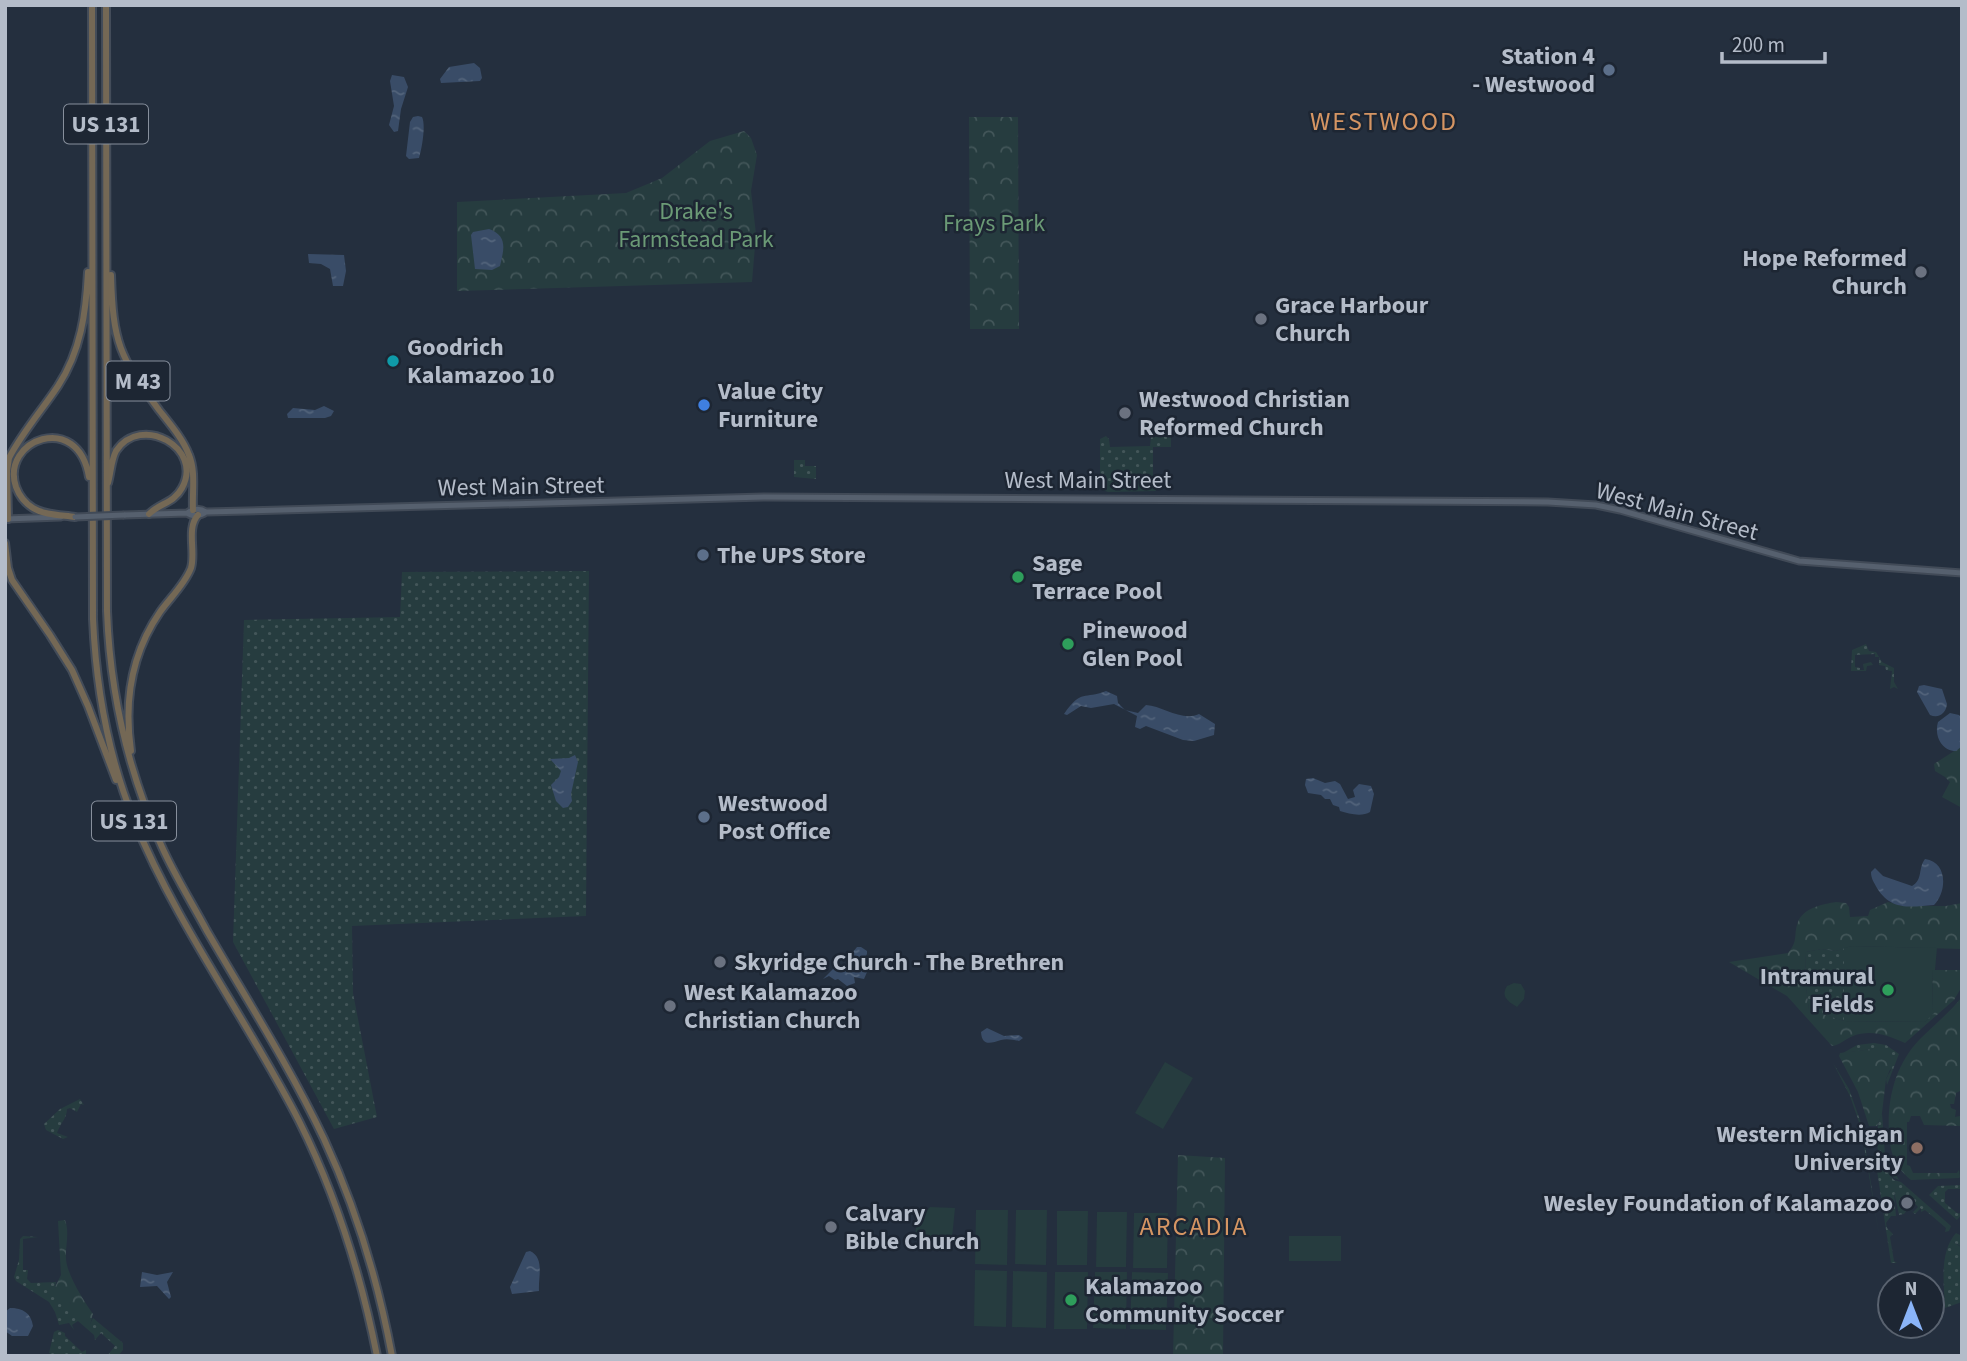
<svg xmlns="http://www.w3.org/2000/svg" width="1967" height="1361" font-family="'Source Sans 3',sans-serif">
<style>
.grass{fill:url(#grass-dots)}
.forest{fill:url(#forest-crowns)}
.garden{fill:#263c3f}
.water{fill:url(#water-ripples)}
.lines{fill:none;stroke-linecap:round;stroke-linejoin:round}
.primary-casing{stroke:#414a57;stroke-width:9}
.highway-casing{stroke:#434c59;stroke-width:10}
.primary{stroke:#56606e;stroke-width:5}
.highway{stroke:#746855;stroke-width:6}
.primary-bridge-casing{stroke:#414a57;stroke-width:9;stroke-linecap:butt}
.primary-bridge{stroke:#56606e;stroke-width:5}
.service-dot{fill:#5c6f8a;stroke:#1d2633;stroke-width:2.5}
.worship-dot{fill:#6b7280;stroke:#1d2633;stroke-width:2.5}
.culture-dot{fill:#0f9aa8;stroke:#1d2633;stroke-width:2.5}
.shop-dot{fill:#3f7fe0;stroke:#1d2633;stroke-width:2.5}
.leisure-dot{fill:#2e9e5b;stroke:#1d2633;stroke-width:2.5}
.education-dot{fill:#8d6e63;stroke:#1d2633;stroke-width:2.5}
.labels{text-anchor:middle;stroke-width:5;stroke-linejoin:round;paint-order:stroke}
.shield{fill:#1d2633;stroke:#878f9c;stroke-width:2}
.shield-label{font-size:23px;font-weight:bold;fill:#b4bcc9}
.poi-label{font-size:24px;font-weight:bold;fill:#b4bcc9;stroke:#1d2633;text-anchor:start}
.park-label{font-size:24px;fill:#6b9a76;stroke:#1d2633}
.street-label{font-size:24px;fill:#b4bcc9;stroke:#1d2633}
.neighbourhood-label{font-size:26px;letter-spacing:2px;fill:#d59563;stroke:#1d2633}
</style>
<defs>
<pattern id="grass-dots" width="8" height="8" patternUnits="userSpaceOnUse" patternTransform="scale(1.75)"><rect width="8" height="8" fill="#263c3f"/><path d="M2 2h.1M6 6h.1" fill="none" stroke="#435659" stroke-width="1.8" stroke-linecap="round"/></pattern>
<pattern id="forest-crowns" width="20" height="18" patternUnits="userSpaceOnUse" patternTransform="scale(1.75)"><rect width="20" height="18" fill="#263c3f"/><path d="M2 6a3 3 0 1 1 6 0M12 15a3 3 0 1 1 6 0" fill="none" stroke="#435659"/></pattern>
<pattern id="water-ripples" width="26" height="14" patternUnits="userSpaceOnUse" patternTransform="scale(1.75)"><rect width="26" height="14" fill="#394c67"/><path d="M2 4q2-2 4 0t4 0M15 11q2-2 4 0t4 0" fill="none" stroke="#53647b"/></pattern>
</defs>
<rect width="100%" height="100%" fill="#242f3e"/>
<path class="grass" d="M1106 436 1109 439 1110 447 1150 446 1151 437H1171V447H1153V482L1156 491 1108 492 1100 489V439Z
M794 460H805V466H816V479L794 477Z
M589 571 586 916 352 926 353 993 377 1117 334 1129 233 942 244 620 400 617 402 572Z
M1866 644 1869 651 1876 652 1882 662 1894 668V682L1898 689 1894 687 1890 689 1892 671 1886 670 1885 666 1879 665V657H1875V654L1855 655V667L1860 668V670H1864L1863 664 1871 662 1873 665 1867 666 1866 671H1851L1852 650Z
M1844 948V1021L1809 1010 1805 980 1806 952 1821 949 1836 951Z
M1874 1043 1886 1045 1899 1054 1887 1085 1886 1079 1891 1070 1872 1049 1843 1053 1857 1045Z
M1833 1063 1849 1089 1862 1126 1879 1235 1861 1128 1850 1096Z
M80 1099 84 1105 81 1104 77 1112 70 1108 67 1109C67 1118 60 1124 57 1133L68 1137 63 1139 46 1130 44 1124 60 1109Z
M1882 1113 1885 1155 1899 1180C1876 1172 1872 1133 1882 1113Z
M1875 1157 1894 1180 1901 1182 1951 1226 1949 1231 1945 1232 1946 1228 1925 1210 1921 1212V1208L1915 1214 1909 1209 1913 1212 1918 1207 1907 1195 1900 1203 1907 1210 1904 1214 1899 1215 1894 1192 1896 1216H1891L1886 1223 1887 1228 1893 1234 1890 1237 1894 1261 1897 1263H1891Z
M1962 1185V1189H1948L1945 1192V1203L1957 1213 1962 1214 1957 1220 1929 1195 1938 1186Z
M1956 1233 1962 1236V1247L1952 1241 1962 1248V1302L1945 1308C1944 1283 1939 1252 1956 1233Z
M23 1236 38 1237 23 1239V1270H28L27 1279 31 1283 56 1282 55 1287 90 1324 93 1318 123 1343V1350L118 1356H107L115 1346 101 1333 95 1340 94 1335 78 1321 72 1325 74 1330 69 1323 59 1325 55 1312 49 1302 16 1281 14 1277 19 1260 20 1239Z
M58 1330 65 1333V1336L82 1352 86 1350V1356H54L49 1353 54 1332Z"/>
<path class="forest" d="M969 117H1018L1019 329H970Z
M744 131 751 138 757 155 751 191 756 234 752 282 457 291V202L626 193 662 178 710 141Z
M1962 746V808L1942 797 1950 782 1945 777 1935 771 1934 764Z
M1836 902 1846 903 1849 907 1850 917 1868 916 1870 910 1888 902 1902 906H1946L1962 903V949L1852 946 1836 951 1821 949 1806 952 1805 980 1809 1010 1844 1021 1925 1022 1933 1010 1932 970H1962L1961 988 1954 1000 1905 1043C1888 1036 1872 1029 1853 1036 1845 1039 1840 1045 1832 1046L1787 996 1729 962 1788 953C1799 940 1793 935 1798 922 1803 908 1823 904 1836 902Z
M1962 997V1090L1956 1093 1954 1104H1950L1951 1108 1956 1110 1955 1117 1960 1116V1126L1924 1125 1920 1116H1911L1909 1122H1907V1165L1910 1166 1913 1173H1957L1959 1170 1960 1177 1959 1178 1911 1180C1895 1167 1890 1153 1889 1133 1887 1099 1895 1065 1920 1039 1934 1025 1949 1013 1962 997Z
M1872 1049 1891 1054 1894 1060 1886 1079 1882 1113 1877 1126H1869L1858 1092 1839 1056 1840 1053Z
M1178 1155 1225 1158 1223 1356H1173Z
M65 1220C70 1233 65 1246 66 1259 67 1275 84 1301 93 1314L90 1325 80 1315 71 1312 69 1305 71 1303 62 1301 55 1287 61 1275 58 1221Z"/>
<path class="garden" d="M1852 946 1937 948 1935 970H1932L1933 1010 1935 1012 1925 1022 1844 1021V948Z
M1514 983 1521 984 1525 991 1524 999 1517 1007C1509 1002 1500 997 1507 986Z
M1165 1062 1193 1078 1163 1129 1135 1113Z
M930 1207 955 1208 952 1238 915 1235 917 1221Z
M976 1210H1008L1007 1265 975 1264Z
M1016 1210H1047L1046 1265 1015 1264Z
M1057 1211H1088L1087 1265H1057Z
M1097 1212H1127L1126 1267H1096Z
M1134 1213H1168L1167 1268H1133Z
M1289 1236H1341V1261H1289Z
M975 1270 1007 1271 1006 1327 974 1326Z
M1013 1271 1047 1272 1046 1328 1012 1327Z
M1055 1272H1088L1087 1329H1054Z
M1095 1272H1127L1126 1329 1093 1328Z
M1132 1272 1168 1273 1166 1330 1130 1329Z"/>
<path class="water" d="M474 63 480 68 482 78 480 81 441 83 440 79 449 67Z
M392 75 404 77 408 87 401 109 398 131 394 132 389 125 394 106 390 81Z
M418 116 422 117C426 125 422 148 419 158L409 159 406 156 410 122 413 117Z
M489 229C508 236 504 249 500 266L492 270 475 269 471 235 473 232Z
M308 254 344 255 346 271 343 286H333L330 269 321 264 309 263Z
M324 406 334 411 331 416 325 418H288L287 414 293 408 315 410Z
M1924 685 1942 689 1947 704C1946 713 1939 719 1930 715L1917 692 1919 686Z
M1106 691 1117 696 1118 703 1125 710 1138 713 1146 705C1163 706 1182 722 1199 714L1215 724 1214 735 1194 741 1183 740 1146 726 1140 729 1135 727 1137 716 1114 704 1091 708 1081 706 1067 715 1064 714C1082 688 1084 700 1106 691Z
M1950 713 1959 715 1962 718V746L1956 751C1941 751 1934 735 1938 722Z
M575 755 578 762 571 794 572 801 568 807 563 808 556 801 551 785 559 777 561 771 550 759 569 758Z
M1313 778 1325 783 1335 781 1340 784 1348 799 1355 797 1353 790 1359 784 1371 786 1374 794 1370 812C1362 817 1349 814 1340 811L1339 807 1333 805 1330 799H1325L1321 795 1308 793 1305 785 1306 779Z
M1925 859C1948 862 1947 892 1934 905 1910 907 1891 911 1877 888 1874 882 1871 879 1871 872L1875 868 1883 876 1912 886C1923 880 1918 868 1925 859Z
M857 947H861L867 951V954L862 962 867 972 864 979 854 977 855 983 847 986 838 979 835 980 829 976 823 979 833 969 849 967 853 952Z
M987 1028 1004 1036 1019 1035 1023 1038 1019 1041C1014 1040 1007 1038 1001 1040 991 1043 982 1047 981 1032Z
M530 1251C545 1258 538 1277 539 1291L512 1294 510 1287 526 1252Z
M142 1272 157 1275 173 1272 167 1282 171 1297 169 1299 157 1286 140 1287Z
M10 1308C23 1308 31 1313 33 1326L28 1336H12L5 1331V1312Z"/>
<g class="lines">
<defs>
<path id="primary" d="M187 513C193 509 200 508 206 512L764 497 1548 502 1596 505 1620 510 1799 561 1962 573
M124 515 187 513C192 517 201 516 206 512
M5 519 61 517"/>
<path id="highway" d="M92 5 93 619C96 687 108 756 134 820 177 926 247 1019 299 1121 336 1195 361 1275 377 1356
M106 5 107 611C110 693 128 772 162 847 175 876 192 903 207 931 247 1000 290 1067 324 1139 356 1208 378 1281 392 1356
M111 275C113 343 119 356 159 410 170 424 183 439 189 455 196 472 192 492 193 510
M108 483C111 472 111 461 116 451 141 413 204 448 182 488 174 503 160 503 149 514
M75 517C61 515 44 515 33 508 25 503 19 495 16 487 0 440 78 410 89 477
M8 519 7 471 9 458C22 433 42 410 58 386 81 351 86 312 88 272
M5 543 8 568 12 580 50 635 72 670 88 706 116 780
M131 751C124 702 131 654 160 612 170 598 185 584 191 568 196 552 186 528 198 515"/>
</defs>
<use href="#primary" class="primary-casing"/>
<use href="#highway" class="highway-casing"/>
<use href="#primary" class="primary"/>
<use href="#highway" class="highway"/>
<defs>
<path id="primary-bridge" d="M75 517 124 515"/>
</defs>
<use href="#primary-bridge" class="primary-bridge-casing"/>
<use href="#primary-bridge" class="primary-bridge"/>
</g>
<g class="service-dot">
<circle cx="1609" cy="70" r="7"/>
<circle cx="703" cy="555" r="7"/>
<circle cx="704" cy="817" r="7"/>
</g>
<g class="worship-dot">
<circle cx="1921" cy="272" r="7"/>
<circle cx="1261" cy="319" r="7"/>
<circle cx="1125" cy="413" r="7"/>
<circle cx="720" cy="962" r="7"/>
<circle cx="670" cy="1006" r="7"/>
<circle cx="1907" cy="1203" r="7"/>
<circle cx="831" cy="1227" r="7"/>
</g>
<circle class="culture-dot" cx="393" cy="361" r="7"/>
<circle class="shop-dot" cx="704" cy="405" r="7"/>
<g class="leisure-dot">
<circle cx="1018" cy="577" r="7"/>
<circle cx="1068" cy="644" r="7"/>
<circle cx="1888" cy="990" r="7"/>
<circle cx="1071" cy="1300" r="7"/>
</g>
<circle class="education-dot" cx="1917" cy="1148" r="7"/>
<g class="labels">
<g class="shield">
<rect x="64" y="104.5" width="84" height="39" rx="5"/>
<rect x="106.5" y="361.5" width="63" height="39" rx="5"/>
<rect x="92" y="801.5" width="84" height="39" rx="5"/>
</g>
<g class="shield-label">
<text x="106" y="132">US 131</text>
<text x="138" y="389">M 43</text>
<text x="134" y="829">US 131</text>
</g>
<g class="poi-label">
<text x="1595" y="64" text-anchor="end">Station 4<tspan x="1595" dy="28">- Westwood</tspan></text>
<text x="1907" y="266" text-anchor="end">Hope Reformed<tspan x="1907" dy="28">Church</tspan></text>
<text x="1275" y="313">Grace Harbour<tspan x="1275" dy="28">Church</tspan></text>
<text x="407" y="355">Goodrich<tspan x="407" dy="28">Kalamazoo 10</tspan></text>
<text x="718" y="399">Value City<tspan x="718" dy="28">Furniture</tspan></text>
<text x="1139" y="407">Westwood Christian<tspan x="1139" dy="28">Reformed Church</tspan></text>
<text x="717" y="563">The UPS Store</text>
<text x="1032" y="571">Sage<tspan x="1032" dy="28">Terrace Pool</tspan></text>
<text x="1082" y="638">Pinewood<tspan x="1082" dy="28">Glen Pool</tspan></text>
<text x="718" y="811">Westwood<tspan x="718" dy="28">Post Office</tspan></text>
<text x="734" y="970">Skyridge Church - The Brethren</text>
<text x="1874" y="984" text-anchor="end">Intramural<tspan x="1874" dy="28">Fields</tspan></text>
<text x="684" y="1000">West Kalamazoo<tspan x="684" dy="28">Christian Church</tspan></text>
<text x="1903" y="1142" text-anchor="end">Western Michigan<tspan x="1903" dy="28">University</tspan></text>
<text x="1893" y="1211" text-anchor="end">Wesley Foundation of Kalamazoo</text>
<text x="845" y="1221">Calvary<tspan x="845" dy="28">Bible Church</tspan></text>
<text x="1085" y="1294">Kalamazoo<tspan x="1085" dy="28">Community Soccer</tspan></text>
</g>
<g class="park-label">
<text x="696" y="219">Drake's<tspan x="696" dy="28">Farmstead Park</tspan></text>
<text x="994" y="231">Frays Park</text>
</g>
<g class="street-label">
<text x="1088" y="488">West Main Street</text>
<text transform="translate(521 486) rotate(-1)" y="8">West Main Street</text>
<text transform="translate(1677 511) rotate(15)" y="8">West Main Street</text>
</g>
<g class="neighbourhood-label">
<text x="1384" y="130">WESTWOOD</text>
<text x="1194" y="1235">ARCADIA</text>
</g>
</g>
<rect width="1967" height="1361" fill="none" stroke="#b4bcc9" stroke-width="14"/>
<g transform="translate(1911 1305)"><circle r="33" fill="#1d2633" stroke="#59626f" stroke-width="2"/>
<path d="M0-5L12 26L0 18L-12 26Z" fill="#8ab4f8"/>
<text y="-10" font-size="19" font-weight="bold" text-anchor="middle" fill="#b4bcc9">N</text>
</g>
<path d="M1722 52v10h103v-10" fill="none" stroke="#b4bcc9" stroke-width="3.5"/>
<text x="1732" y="52" font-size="21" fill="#b4bcc9" stroke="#1d2633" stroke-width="5" paint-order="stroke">200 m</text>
</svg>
